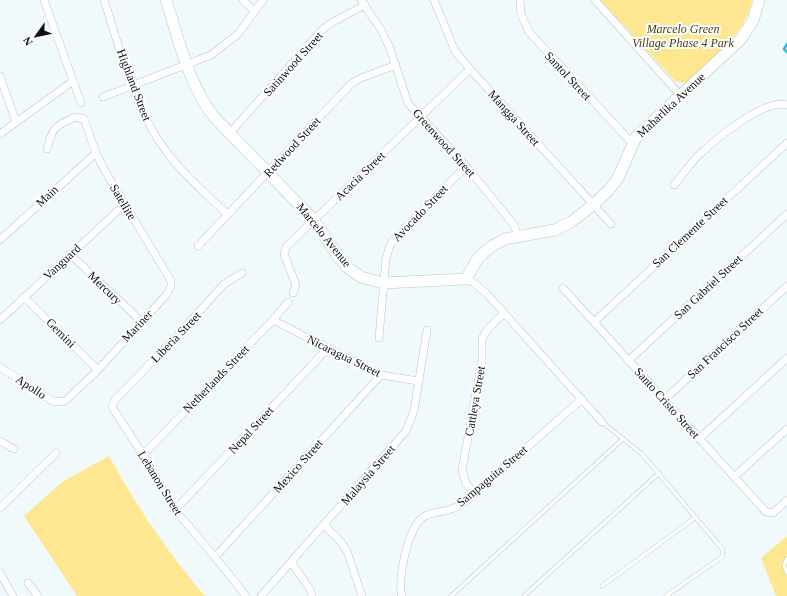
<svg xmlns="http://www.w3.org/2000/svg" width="787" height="596" font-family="'Times New Roman',serif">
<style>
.green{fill:#fee790}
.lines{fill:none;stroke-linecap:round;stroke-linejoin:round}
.stream{stroke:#2cbdda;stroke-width:2.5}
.lane-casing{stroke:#b9c4c6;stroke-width:4.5}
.street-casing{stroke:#b9c4c6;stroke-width:8}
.secondary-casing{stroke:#b9c4c6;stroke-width:12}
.lane{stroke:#fff;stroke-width:3.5}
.street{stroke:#fff;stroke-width:7}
.secondary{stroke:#fff;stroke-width:11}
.labels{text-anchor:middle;stroke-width:4;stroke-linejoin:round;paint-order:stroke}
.park-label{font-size:12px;font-style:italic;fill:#473d13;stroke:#fff}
.street-label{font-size:12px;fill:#0d1011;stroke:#fff}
</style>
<rect width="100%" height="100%" fill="#f0fafd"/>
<path class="green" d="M600 0H752C746 35 710 59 686 83L675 81Z
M109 456C137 507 167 552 205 596H77L24 516 62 482Z
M787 536V596H776L761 558Z"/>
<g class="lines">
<path class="stream" d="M787 44 784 49 787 52"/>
<defs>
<path id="lane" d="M602 422 642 454 723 550 722 557 666 596
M787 559 784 565 787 573
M602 586 696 517
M451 596 623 439
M524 596 659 473"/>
<path id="street" d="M44 0 81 103
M104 0C121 51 133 107 166 151 183 175 207 194 227 214
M243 0 254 11
M361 0 380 28 389 46 408 103 466 166 514 225 518 236
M434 0 455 51 470 69 611 224
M520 0 521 14 529 32 632 143
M595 0 681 96
M0 76 16 122
M103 97 211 55 238 34 263 0
M0 134 73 81
M229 134 322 30 331 23 365 5
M674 185C683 175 690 163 700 154 716 139 765 98 787 105
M0 240 96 153
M198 246 351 84 361 78 396 65
M70 254 141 321
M242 273 224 284 176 337 115 400 112 407 143 455 175 510 215 557 246 596
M466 279 474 283 487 294 602 422
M563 288 766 512 773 513 787 500
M293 293 296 285 284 254 286 247 470 69
M24 297 98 370
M0 320 125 204
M273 320 381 375 418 381
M594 322 787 143
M379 338 386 258 391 243 466 166
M628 361 787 214
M0 367 54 402 65 401 98 370 167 294 171 286V281L105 171 96 153 84 119 76 117C55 126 53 126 47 149
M664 400 787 286
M699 439 787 358
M0 441 14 449
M143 455 273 320 288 302
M734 477 787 429
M475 493 466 484 462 470 482 360V339L487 330 504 313
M0 508 56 453
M175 510 327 349
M324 525 341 542 347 551 362 596
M215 557 381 375
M291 562 310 589 312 596
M0 573 13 596
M28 583 38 596
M261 596 406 431 414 411 427 330
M402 596C397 579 408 525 425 516 432 512 443 512 451 509 456 508 460 505 465 502L582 399"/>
<path id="secondary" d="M166 0C179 40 188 83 214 117L314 220 339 258 347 267 361 277 383 283 466 279 478 258 492 246 505 239 555 230 571 222 593 205 608 191 618 178 636 137 741 39 753 21 759 0"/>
</defs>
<use href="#lane" class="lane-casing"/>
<use href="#street" class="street-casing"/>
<use href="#secondary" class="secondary-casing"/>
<use href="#lane" class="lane"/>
<use href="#street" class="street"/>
<use href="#secondary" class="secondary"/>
</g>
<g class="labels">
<g class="park-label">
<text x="683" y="33">Marcelo Green<tspan x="683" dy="14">Village Phase 4 Park</tspan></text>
</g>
<g class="street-label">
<text transform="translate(293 64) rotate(-48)" y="4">Satinwood Street</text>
<text transform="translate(568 76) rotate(47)" y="4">Santol Street</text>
<text transform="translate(134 85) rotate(69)" y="4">Highland Street</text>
<text transform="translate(671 105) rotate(-43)" y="4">Maharlika Avenue</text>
<text transform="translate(514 118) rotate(48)" y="4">Mangga Street</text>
<text transform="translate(444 143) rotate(48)" y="4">Greenwood Street</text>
<text transform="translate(292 147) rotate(-47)" y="4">Redwood Street</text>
<text transform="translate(360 176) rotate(-44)" y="4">Acacia Street</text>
<text transform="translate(47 196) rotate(-43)" y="4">Main</text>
<text transform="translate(123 202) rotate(59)" y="4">Satellite</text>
<text transform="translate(420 213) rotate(-46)" y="4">Avocado Street</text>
<text transform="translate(690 232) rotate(-43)" y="4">San Clemente Street</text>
<text transform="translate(324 235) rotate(51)" y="4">Marcelo Avenue</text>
<text transform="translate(62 262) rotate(-43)" y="4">Vanguard</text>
<text transform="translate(708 287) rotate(-43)" y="4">San Gabriel Street</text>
<text transform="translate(105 288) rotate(44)" y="4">Mercury</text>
<text transform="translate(137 326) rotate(-47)" y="4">Mariner</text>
<text transform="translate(61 333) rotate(45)" y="4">Gemini</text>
<text transform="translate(176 337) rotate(-46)" y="4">Liberia Street</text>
<text transform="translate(725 343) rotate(-43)" y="4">San Francisco Street</text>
<text transform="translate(344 356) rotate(26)" y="4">Nicaragua Street</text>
<text transform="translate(216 379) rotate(-46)" y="4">Netherlands Street</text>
<text transform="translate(31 387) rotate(33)" y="4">Apollo</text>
<text transform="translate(475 401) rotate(-80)" y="4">Cattleya Street</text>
<text transform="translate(667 403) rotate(48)" y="4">Santo Cristo Street</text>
<text transform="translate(251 430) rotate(-47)" y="4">Nepal Street</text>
<text transform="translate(298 466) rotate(-48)" y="4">Mexico Street</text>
<text transform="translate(368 475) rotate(-49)" y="4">Malaysia Street</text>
<text transform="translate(492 476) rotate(-40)" y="4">Sampaguita Street</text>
<text transform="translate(160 483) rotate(58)" y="4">Lebanon Street</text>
</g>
</g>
<g transform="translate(36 36) rotate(237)" stroke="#ffffff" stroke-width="3" paint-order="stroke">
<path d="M0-3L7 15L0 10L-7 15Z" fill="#0d1011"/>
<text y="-6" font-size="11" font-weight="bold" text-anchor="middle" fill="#0d1011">N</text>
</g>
</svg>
